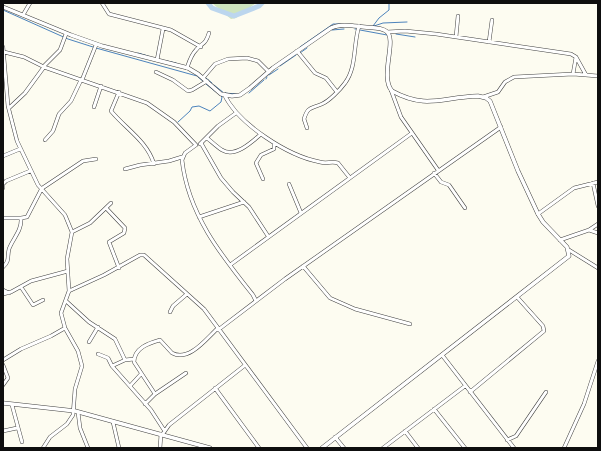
<svg xmlns="http://www.w3.org/2000/svg" width="601" height="451" font-family="Lora,serif">
<style>
.green{fill:#cee4be}
.lines{fill:none;stroke-linecap:round;stroke-linejoin:round}
.stream{stroke:#4c83bc;stroke-width:1}
.river{stroke:#bcd6ee;stroke-width:5}
.minor-casing{stroke:#414141;stroke-width:4}
.tertiary-casing{stroke:#414141;stroke-width:4.5}
.minor{stroke:#fff;stroke-width:3}
.tertiary{stroke:#fff;stroke-width:3.5}
</style>
<rect width="100%" height="100%" fill="#fdfcf1"/>
<path class="green" d="M212 3H256L236 18 231 19Z"/>
<g class="lines">
<path class="stream" d="M3 10 68 39 93 47
M373 26 379 18 389 10V3
M374 26 383 23 407 22
M355 29H356
M332 30 344 29
M360 30 387 35
M396 34 415 37
M300 47 333 24H341
M96 48 197 76
M138 53 148 56
M300 53 307 48
M167 61 176 63
M280 66 296 55
M269 75 278 69
M198 77 204 82
M206 78 212 83
M266 79 267 77
M206 84 216 92
M214 85 224 93 237 94
M249 93 264 80
M178 122 190 111 192 107 199 106 210 111 221 102 222 97 220 95"/>
<path class="river" d="M208 3 212 8 234 16 259 6 262 3"/>
<defs>
<path id="minor" d="M102 3 109 14 171 30 201 47
M23 15 30 3
M387 32 405 31 436 34 571 54 576 57 586 75
M456 37 458 16
M489 42 492 20
M3 47 8 106 17 141 38 185 65 215 72 232 67 259 69 291 61 313 65 328 78 351 82 366 75 389 73 415 67 424 50 437 43 448
M297 51 315 73 326 78 337 92
M4 52 24 57 44 67 147 103 174 122 196 145 185 153 182 160C188 214 221 255 253 295L256 301
M157 60 163 29
M44 66 60 50 66 34
M187 68C189 62 191 55 196 50 202 42 205 46 209 33
M156 72 173 80 188 91 192 90 207 81
M573 74 576 57
M203 78 215 64 228 59 247 58 258 61 269 72
M82 80 96 45
M391 90 401 117 438 170
M119 92 111 111C126 129 147 141 154 164
M224 94C238 124 288 156 320 162 326 164 332 161 338 163L350 178
M483 97 498 92 505 82 514 77 573 74 598 76
M94 107 101 86
M9 108 25 93 44 67
M307 128 304 119C308 106 311 109 322 104 329 101 340 90 345 83 357 67 353 45 359 26
M207 138C212 142 217 147 222 150 235 158 252 142 261 134
M45 140 53 131 59 114 71 101 81 80
M201 143 221 178 233 192 249 207 268 236
M200 144 218 126 236 113
M3 156 20 149
M125 169 140 165 169 161 182 157
M434 173 441 182 449 185 465 208
M263 179 256 163 261 155 274 149V144
M593 183 598 206
M289 184 301 213
M3 188V184L6 181 30 171
M41 189 83 161 96 159
M106 208 125 228 124 233 109 242 119 268
M538 214 574 188 598 182
M199 217 244 202
M3 218H21L27 217 41 190
M589 230 598 233
M72 232 90 223 111 203
M560 240 589 230 598 224
M569 250 598 268
M230 265 412 133
M303 266 330 298 355 309 410 324
M3 267C10 261 7 257 9 249 13 238 22 231 21 218
M21 287 33 305 43 300
M3 290 9 293
M69 291 104 275 140 255H144L204 309 307 448
M3 294 11 292 31 281 68 271
M66 301 89 322 115 339 125 360
M170 312 173 306 187 294
M218 330 285 279 501 127
M89 342 98 327
M98 354 108 358 112 366 151 410 164 430
M442 355 514 448
M3 360 21 349 51 336 65 328
M3 365 8 378 3 385
M112 366 125 360 134 359
M130 386 141 374
M215 388 259 448
M470 392 544 331 543 326 517 297
M155 394 134 362C134 348 149 343 160 340L172 353C189 362 206 339 217 329
M145 404 155 394 186 373
M12 405 22 442
M434 409 465 448
M78 412 80 428 88 448
M113 422 119 448
M3 431 17 428
M405 431 418 448
M162 435 169 425 244 366
M335 437 344 448
M507 440 516 436 546 392
M160 448 161 434
M383 448 465 386
M564 448 584 404 598 361"/>
<path id="tertiary" d="M3 7 71 35 102 46 188 68 198 74 221 94 232 96 240 95 250 88 273 68 331 28C341 23 354 26 364 27 371 28 380 27 386 31 398 39 379 76 392 91 427 110 442 97 478 96L486 98 490 101 518 171 538 214 543 222 567 247 569 256 322 448
M3 403 75 411 210 448"/>
</defs>
<use href="#minor" class="minor-casing"/>
<use href="#tertiary" class="tertiary-casing"/>
<use href="#minor" class="minor"/>
<use href="#tertiary" class="tertiary"/>
</g>
<rect width="601" height="451" fill="none" stroke="#0e0e0e" stroke-width="8"/>
</svg>
